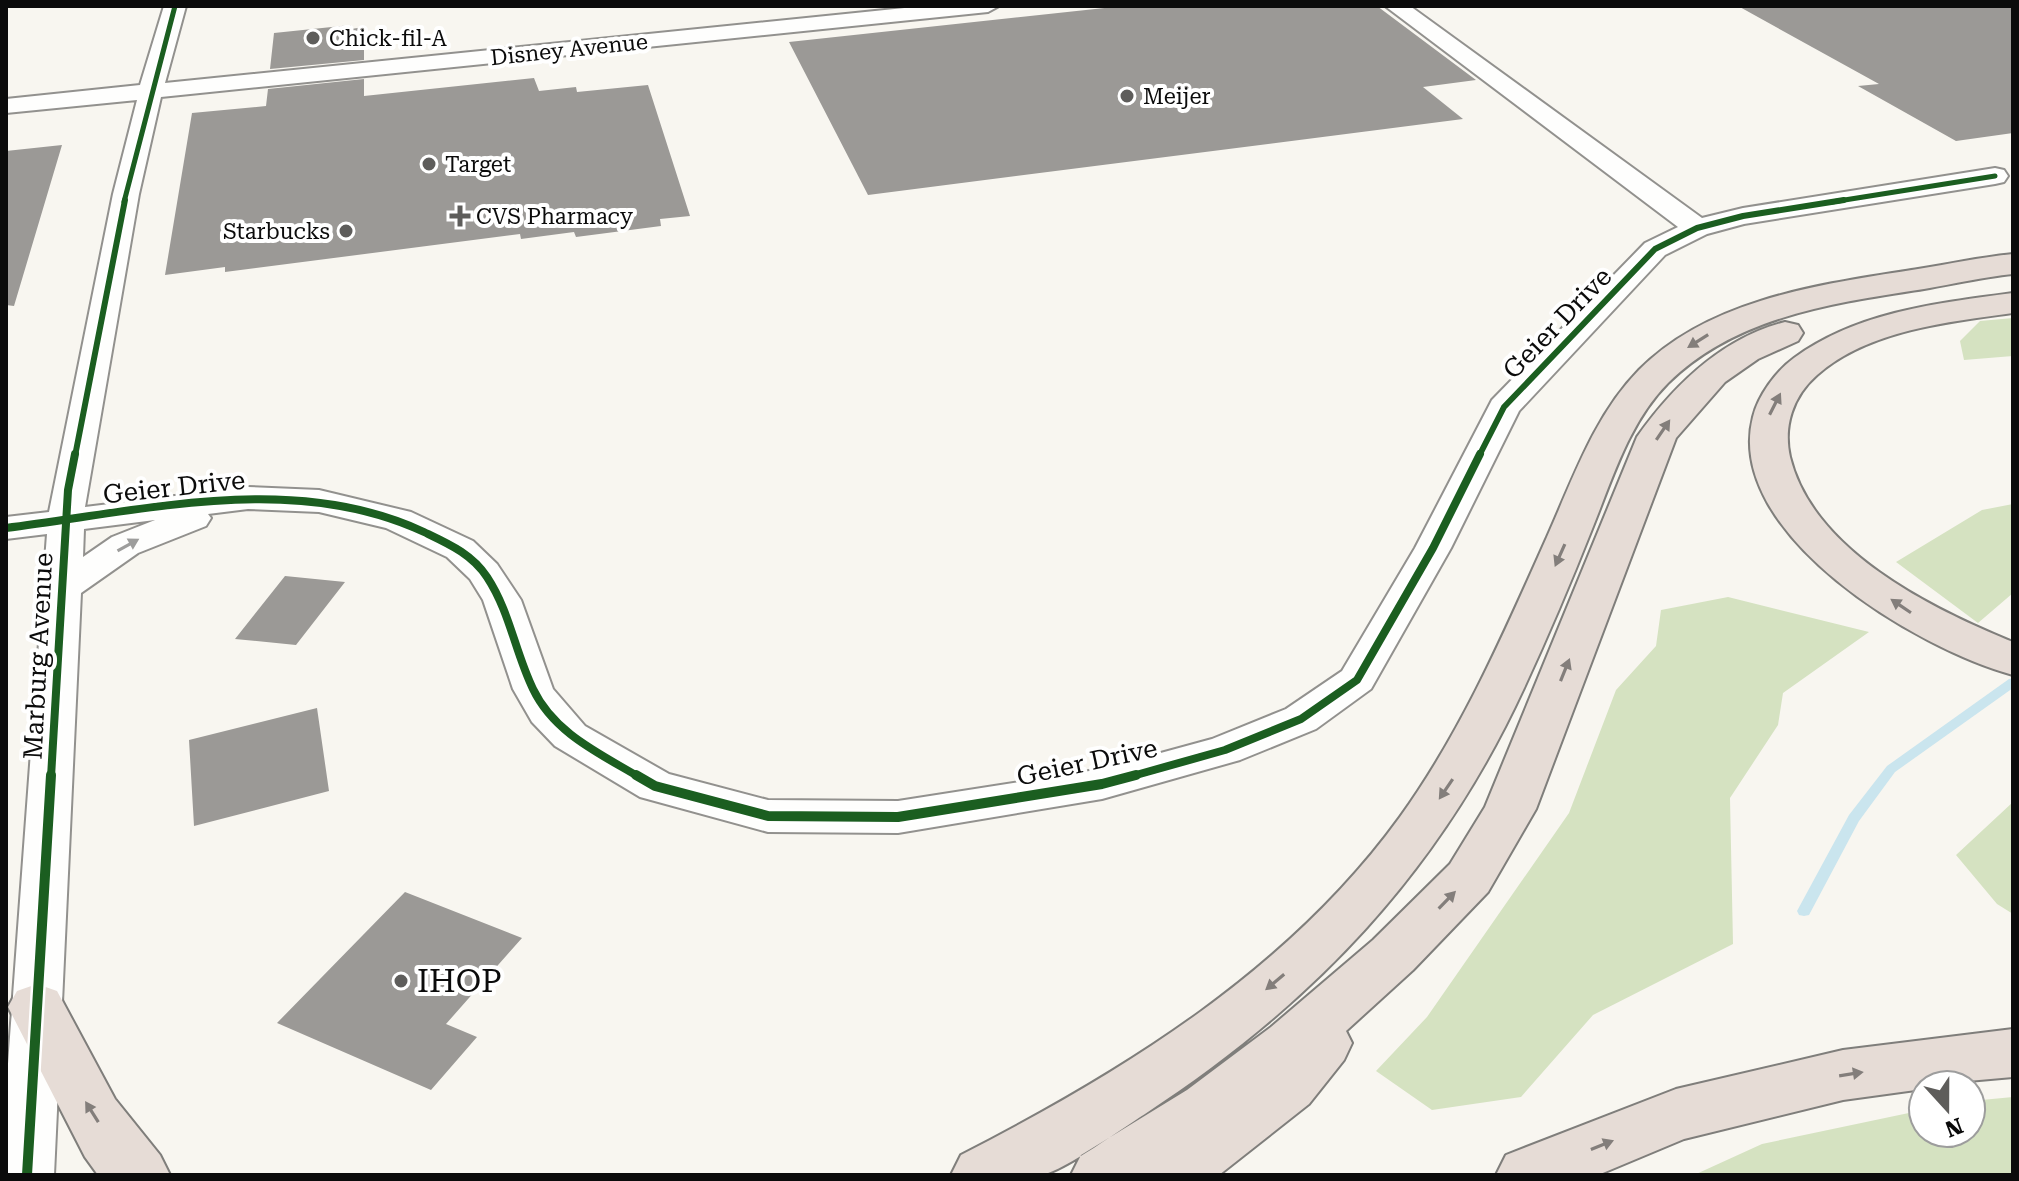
<svg xmlns="http://www.w3.org/2000/svg" width="2019" height="1181" font-family="'Roboto Serif',serif">
<style>
.forest{fill:#d5e2c1}
.lines{fill:none;stroke-linecap:round;stroke-linejoin:round}
.stream{fill:#cae5ee;fill-rule:evenodd}
.building{fill:#9b9996}
.minor-casing{stroke:#92918e;stroke-width:4}
.highway-casing{stroke:#7f7e7b;stroke-width:4}
.minor{fill:#fefefd;fill-rule:evenodd}
.highway{fill:#e6dcd6;fill-rule:evenodd}
.cycleway-far3-casing{stroke:#fff;stroke-width:8}
.cycleway-far2-casing{stroke:#fff;stroke-width:10}
.cycleway-far1-casing{stroke:#fff;stroke-width:13}
.cycleway-casing{stroke:#fff;stroke-width:15}
.cycleway-far3{stroke:#1b5e20;stroke-width:5}
.cycleway-far2{stroke:#1b5e20;stroke-width:6}
.cycleway-far1{stroke:#1b5e20;stroke-width:8}
.cycleway{stroke:#1b5e20;stroke-width:10}
.oneway{fill:#837e7b}
.oneway2{fill:#9d9d9c}
.poi-dot{fill:#5e5d5b;stroke:#fff;stroke-width:3}
.labels{text-anchor:middle;stroke-width:8;stroke-linejoin:round;paint-order:stroke}
.far-poi-label{font-size:22px;fill:#0b0b0b;stroke:#fff;text-anchor:start}
.far-street-label{font-size:22px;fill:#0b0b0b;stroke:#fff}
.street-label{font-size:26px;fill:#0b0b0b;stroke:#fff}
.near-poi-label{font-size:32px;fill:#0b0b0b;stroke:#fff;text-anchor:start}
</style>
<rect width="100%" height="100%" fill="#f8f6f0"/>
<path class="forest" d="M2013 318V356L1964 360 1960 341 1980 321Z
M2013 504V593L1978 623 1896 562 1982 510Z
M1728 597 1869 632 1783 693 1778 725 1730 798 1733 944 1593 1015 1521 1097 1432 1110 1376 1071 1427 1017 1569 813 1616 690 1656 646 1661 610Z
M2013 802V914L1997 904 1956 855Z
M2013 1097V1175H1694L1762 1144 1923 1110V1133H1971V1101Z"/>
<g class="lines">
<path class="stream" d="M2013 678V688L1895 772 1859 821 1809 915 1804 916 1799 915 1797 911 1849 815 1887 766 2009 679Z"/>
</g>
<path class="building" d="M1123 6H1377L1476 80 1423 87 1463 119 868 195 789 42Z
M1738 6H2013V133L1956 141 1858 86 1879 84Z
M351 25V29L364 27V60L270 69 274 33Z
M534 78 539 91 576 87 577 92 648 85 690 216 660 219 661 226 576 237 574 232 521 239 520 234 225 272V267L165 275 192 113 266 106 268 89 364 79V96Z
M62 145 14 306 6 305V151Z
M285 576 345 582 296 645 235 639Z
M317 708 329 791 194 826 189 740Z
M405 892 522 938 446 1024 477 1037 431 1090 277 1023Z"/>
<g class="lines">
<defs>
<path id="minor" d="M164 6H186L165 83 924 6H999L988 12 161 97 139 194 85 507 248 487 319 490 411 512 473 541 497 564 521 600 553 689 585 726 669 774 768 800 898 801 1102 769 1212 739 1286 709 1342 671 1415 548 1492 400 1645 243 1678 227 1385 6H1410L1702 218 1743 208 1995 168 2004 170 2008 176 2004 182 1995 184 1744 224 1707 234 1665 255 1519 411 1451 548 1371 689 1316 729 1240 760 1102 799 898 833 768 832 640 797 555 746 532 722 513 689 483 600 470 579 447 557 386 528 319 512 248 509 208 514 211 518 206 526 138 553 81 593 54 1175H6V1091L47 534 6 539V517L49 512 113 194 137 100 6 113V99L140 85ZM155 520 112 537 83 557 84 529Z"/>
<path id="highway" d="M2013 254V274C1983 277 1954 284 1924 289 1834 303 1736 316 1668 383 1629 422 1612 480 1592 529 1571 582 1548 636 1524 688 1439 872 1314 1003 1145 1114 1121 1129 1067 1169 1042 1175 1019 1181 977 1175 951 1175L961 1155C1125 1071 1290 969 1400 817 1462 731 1504 633 1547 537 1573 479 1594 416 1639 370 1710 298 1823 284 1918 269 1950 264 1981 257 2013 254Z
M2013 293V313C1948 322 1868 330 1817 375 1793 396 1783 426 1790 457 1813 551 1932 609 2013 642V675C1919 650 1723 534 1753 417 1758 396 1776 371 1794 358 1857 312 1937 303 2013 293Z
M1785 322 1798 325 1803 333 1798 341 1758 359 1725 382 1676 438 1536 809 1488 892 1413 970 1346 1031 1352 1043 1344 1060 1309 1104 1219 1175H1071L1081 1155 1187 1090 1271 1027 1373 940 1450 864 1485 807 1637 437C1674 385 1722 338 1785 322Z
M37 984 57 991 115 1099 160 1155 170 1175H98L85 1157 8 1007 17 991Z
M2013 1029V1077L1923 1085V1089L1843 1100 1684 1139 1598 1175H1496L1506 1155 1676 1089 1843 1050Z"/>
</defs>
<use href="#minor" class="minor-casing"/>
<use href="#highway" class="highway-casing"/>
<use href="#minor" class="minor"/>
<use href="#highway" class="highway"/>
<defs>
<path id="cycleway-far3" d="M124 202 175 6
M1832 202 1995 176"/>
<path id="cycleway-far2" d="M75 456 125 200
M1479 456 1504 407 1655 249 1697 228 1743 216 1844 200"/>
<path id="cycleway-far1" d="M6 528C143 511 294 471 424 532 449 544 472 554 487 577 510 612 515 652 533 689 554 733 599 753 639 777
M51 777 68 490 75 454
M1129 777 1225 750 1301 719 1357 680 1433 548 1480 454"/>
<path id="cycleway" d="M636 775 655 786 768 816 898 817 1102 784 1136 775
M27 1175 51 775"/>
</defs>
<use href="#cycleway-far3" class="cycleway-far3-casing"/>
<use href="#cycleway-far2" class="cycleway-far2-casing"/>
<use href="#cycleway-far1" class="cycleway-far1-casing"/>
<use href="#cycleway" class="cycleway-casing"/>
<use href="#cycleway-far3" class="cycleway-far3"/>
<use href="#cycleway-far2" class="cycleway-far2"/>
<use href="#cycleway-far1" class="cycleway-far1"/>
<use href="#cycleway" class="cycleway"/>
</g>
<defs><path id="oneway-solid" d="M-6-.8H1V-3.2L6.5 0L1 3.2V.8H-6Z" transform="scale(2)"/></defs>
<g class="oneway">
<use href="#oneway-solid" transform="translate(1698 341) rotate(148)"/>
<use href="#oneway-solid" transform="translate(1775 404) rotate(-63)"/>
<use href="#oneway-solid" transform="translate(1663 430) rotate(-56)"/>
<use href="#oneway-solid" transform="translate(1560 555) rotate(114)"/>
<use href="#oneway-solid" transform="translate(1901 606) rotate(-146)"/>
<use href="#oneway-solid" transform="translate(1565 670) rotate(-68)"/>
<use href="#oneway-solid" transform="translate(1446 789) rotate(124)"/>
<use href="#oneway-solid" transform="translate(1447 900) rotate(-46)"/>
<use href="#oneway-solid" transform="translate(1275 982) rotate(140)"/>
<use href="#oneway-solid" transform="translate(1851 1074) rotate(-9)"/>
<use href="#oneway-solid" transform="translate(92 1112) rotate(-122)"/>
<use href="#oneway-solid" transform="translate(1602 1145) rotate(-22)"/>
</g>
<use class="oneway2" href="#oneway-solid" transform="translate(128 545) rotate(-29)"/>
<g class="poi-dot">
<circle cx="313" cy="38" r="8"/>
<circle cx="1127" cy="96" r="8"/>
<circle cx="429" cy="164" r="8"/>
<path d="M456 204h8v8h8v8h-8v8h-8v-8h-8v-8h8z"/>
<circle cx="346" cy="231" r="8"/>
<circle cx="401" cy="981" r="8"/>
</g>
<g class="labels">
<g class="far-poi-label">
<text x="329" y="46">Chick-fil-A</text>
<text x="1143" y="104">Meijer</text>
<text x="445" y="172">Target</text>
<text x="476" y="224">CVS Pharmacy</text>
<text x="330" y="239" text-anchor="end">Starbucks</text>
</g>
<g class="far-street-label">
<text transform="translate(569 49) rotate(-6)" y="8">Disney Avenue</text>
</g>
<g class="street-label">
<text transform="translate(1557 323) rotate(-46)" y="9">Geier Drive</text>
<text transform="translate(174 487) rotate(-6)" y="9">Geier Drive</text>
<text transform="translate(38 656) rotate(-87)" y="9">Marburg Avenue</text>
<text transform="translate(1087 762) rotate(-12)" y="9">Geier Drive</text>
</g>
<g class="near-poi-label">
<text x="417" y="992">IHOP</text>
</g>
</g>
<rect width="2019" height="1181" fill="none" stroke="#0b0b0b" stroke-width="16"/>
<g transform="translate(1947 1109) rotate(159)"><circle r="38" fill="#ffffff" stroke="#9d9d9d" stroke-width="2"/>
<path d="M0-6L14 30L0 20L-14 30Z" fill="#5e5d5b"/>
<text y="-12" font-size="22" font-weight="bold" text-anchor="middle" fill="#0b0b0b">N</text>
</g>
</svg>
